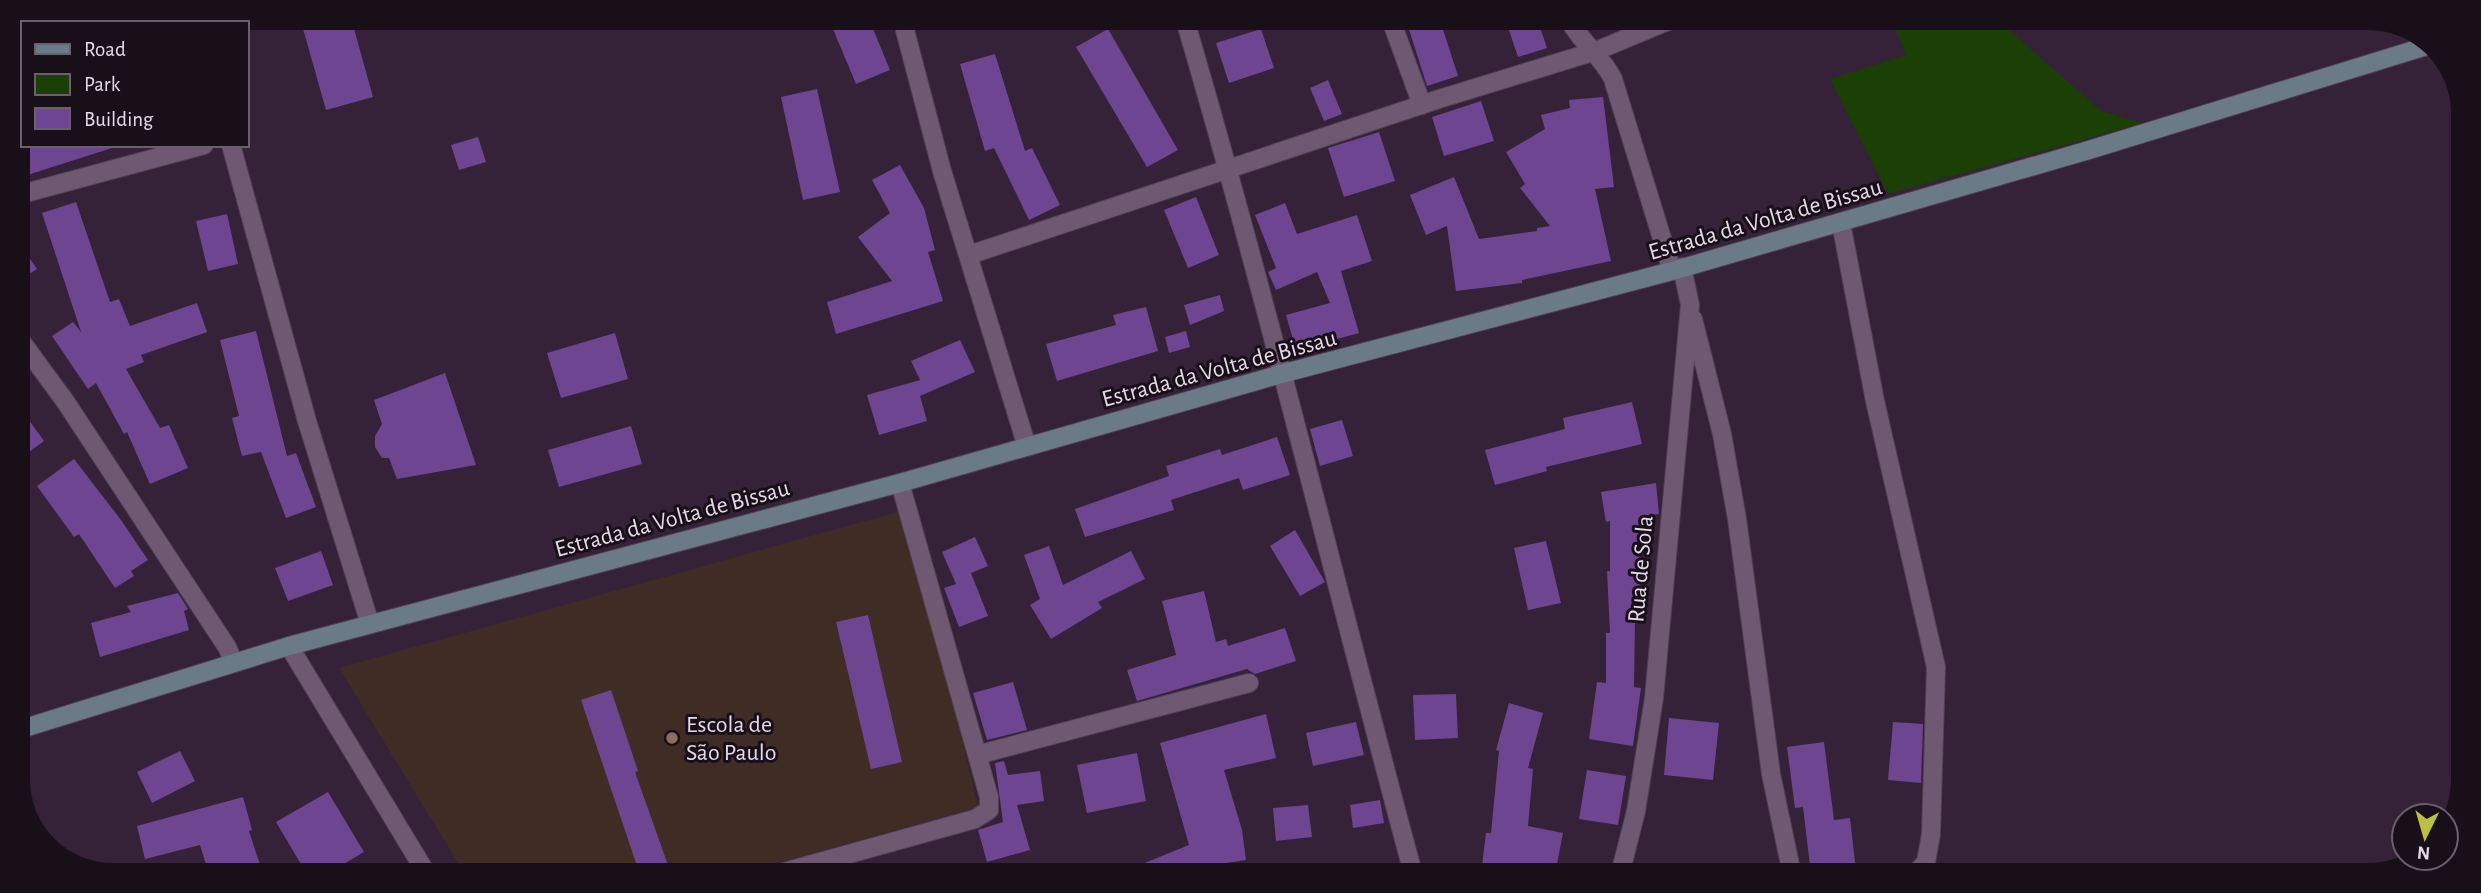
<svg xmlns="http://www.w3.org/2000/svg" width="2481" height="893" font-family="'Alegreya Sans',sans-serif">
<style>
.education{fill:#3f2d25}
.green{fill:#1b4005}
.building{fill:#6e4590}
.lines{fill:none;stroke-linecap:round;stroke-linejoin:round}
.street-casing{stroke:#514053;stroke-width:20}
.secondary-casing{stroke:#514053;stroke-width:20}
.street{stroke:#6f5972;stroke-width:18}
.secondary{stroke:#6b7a87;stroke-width:18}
.education-dot{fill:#8d6e63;stroke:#180f19;stroke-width:2.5}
.labels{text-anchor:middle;stroke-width:6;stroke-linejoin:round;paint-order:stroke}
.street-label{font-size:24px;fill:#e6d9e7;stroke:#180f19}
.poi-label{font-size:24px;fill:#e6d9e7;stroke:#180f19;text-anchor:start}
</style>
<rect width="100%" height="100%" fill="#352238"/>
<path class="education" d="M908 509 978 807 744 872 463 871 339 668Z"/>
<path class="green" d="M1892 21 2000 22 2101 111 2143 123 1888 194 1830 79 1906 55Z"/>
<path class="building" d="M300 18H351L373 97 326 110Z
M857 19H869L890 70 856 84 833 29Z
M1406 20H1440L1458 76 1427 86Z
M1506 21H1538L1547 48 1518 57Z
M1108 29 1178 150 1147 167 1076 47Z
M1261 29 1274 68 1229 83 1216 43Z
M995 54 1025 151 1032 148 1060 205 1029 220 994 148 985 151 960 64Z
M1328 80 1342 114 1324 121 1310 88Z
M817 89 840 192 803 200 781 97Z
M1603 97 1614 187 1595 189 1611 261 1522 280V283L1456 291 1447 226 1426 235 1410 195 1454 177 1479 239 1537 231V228L1550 226 1520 188 1525 184 1506 152 1545 129 1541 115 1570 108 1569 100Z
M1481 101 1494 141 1444 156 1432 117Z
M1379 132 1395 181 1344 197 1328 148Z
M478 137 486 162 459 170 451 145Z
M18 145H112V148L18 178Z
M900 165 924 208 935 250 928 252 943 301 836 334 827 302 892 281 858 237 890 213 872 180Z
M1196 197 1219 255 1188 268 1164 210Z
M76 202 110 302 119 299 130 326 197 303 207 332 141 355 144 362 126 369 160 428 169 425 188 468 150 484 127 432 124 434 96 383 88 389 52 336 73 322 81 332 42 213Z
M1285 203 1297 234 1357 215 1372 261 1341 271 1359 333 1296 350 1286 315 1330 303 1317 272 1276 290 1268 272 1276 268 1255 215Z
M227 214 238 264 208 271 196 221Z
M18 241 37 269 18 281Z
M1220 295 1224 311 1190 325 1184 305Z
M1146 307 1158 351 1057 381 1046 344 1116 325 1113 315Z
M256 331 287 456 296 453 316 507 286 518 261 452 242 456 232 418 239 416 220 340Z
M1186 331 1190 347 1169 353 1165 337Z
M615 333 628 379 561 398 547 353Z
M960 340 975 372 920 396 927 421 879 435 867 395 920 380 911 361Z
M445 373 476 465 397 479 389 458H382L375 447V436L382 424 374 400Z
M1632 402 1642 444 1546 467 1547 471 1495 485 1485 450 1565 429 1563 418Z
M18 405 44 441 18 460Z
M1342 420 1353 456 1320 466 1310 429Z
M631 426 642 464 559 487 548 450Z
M1277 437 1290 475 1243 490 1239 478 1171 500 1174 510 1085 537 1075 509 1169 476 1166 466 1220 449 1222 455Z
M74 459 121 520 148 560 131 571 134 576 115 588 79 534 74 537 37 486Z
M1656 483 1659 514 1642 516 1639 564 1642 620H1635L1634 687 1641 688 1633 746 1589 739 1597 682 1606 683V633H1610L1607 571H1610V521L1606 522 1601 492Z
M1295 530 1325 582 1300 596 1270 546Z
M975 537 988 566 971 573 988 616 959 627 944 588 956 584 942 552Z
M1546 541 1561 603 1528 610 1514 548Z
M1049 546 1063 585 1131 551 1145 579 1098 602 1102 608 1051 639 1030 605 1040 599 1024 555Z
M321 551 333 585 288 601 275 568Z
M1204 591 1216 642 1226 639 1228 646 1285 628 1296 661 1255 674 1247 669 1137 701 1127 670 1176 655 1162 601Z
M178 593 188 609 184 611 189 630 100 657 91 623 131 612 127 606Z
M868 615 902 762 871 769 836 622Z
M1013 682 1027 730 987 740 973 693Z
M611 690 638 771 635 772 669 868 659 872H639L581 700Z
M1456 694 1458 738 1415 740 1413 695Z
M1509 703 1543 713 1528 768 1533 769 1528 826 1563 833 1555 874H1481L1486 833H1491L1499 751 1496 750Z
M1266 714 1276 758 1224 770 1242 830 1246 860 1187 869 1189 873H1120L1189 845 1160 743Z
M1669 718 1719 723 1713 780 1664 775Z
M1356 722 1364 755 1313 766 1306 733Z
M1893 722 1923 724 1921 783 1888 780Z
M1824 742 1834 820 1850 818 1856 871 1811 874 1803 807 1795 808 1787 747Z
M180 751 195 781 152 803 137 772Z
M1137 753 1146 801 1087 813 1077 765Z
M1004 761 1008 775 1040 771 1044 801 1017 805 1030 850 987 862 978 830 1003 822 995 763Z
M1587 770 1626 776 1618 825 1579 819Z
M328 792 364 852 332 871H305L276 822Z
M243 797 252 830 249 831 262 871H208L200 845 145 859 137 826Z
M1380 800 1384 823 1353 828 1350 805Z
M1308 805 1312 837 1276 841 1273 808Z"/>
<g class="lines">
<defs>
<path id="street" d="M195 18 197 23
M902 19 942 171 1027 447
M1185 20C1268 302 1336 589 1413 873
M1391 20 1422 105
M1570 21C1581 43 1602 56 1613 79L1672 271
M231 145 307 421 370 624
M18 195 204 145
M1841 223 1875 401 1936 667 1931 834 1926 862 1914 875
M969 255 1439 99 1596 51 1668 21
M1693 319 1722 434 1737 519 1771 774 1792 874
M18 337 65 401 227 647 234 663
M289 646 425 871
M977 755 1249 683
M784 872 975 819 989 810V797L900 483
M1620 874 1636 811 1654 698 1690 305 1682 267"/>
<path id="secondary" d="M18 730 289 646 900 483 1281 374 1672 271 2089 150 2430 45"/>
</defs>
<use href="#street" class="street-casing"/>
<use href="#secondary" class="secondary-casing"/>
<use href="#street" class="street"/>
<use href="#secondary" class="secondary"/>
</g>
<circle class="education-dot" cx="672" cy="738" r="7"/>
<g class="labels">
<g class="street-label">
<text transform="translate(1765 219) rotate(-16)" y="8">Estrada da Volta de Bissau</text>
<text transform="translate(1219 368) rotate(-15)" y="8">Estrada da Volta de Bissau</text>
<text transform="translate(672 518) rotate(-15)" y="8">Estrada da Volta de Bissau</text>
<text transform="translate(1640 569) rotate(-85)" y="8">Rua de Sola</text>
</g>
<g class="poi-label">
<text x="686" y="732">Escola de<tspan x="686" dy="28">São Paulo</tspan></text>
</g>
</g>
<path d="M0 0H2481V893H0ZM113 30H2368A83 83 0 0 1 2451 113V780A83 83 0 0 1 2368 863H113A83 83 0 0 1 30 780V113A83 83 0 0 1 113 30Z" fill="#180f19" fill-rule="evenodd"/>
<rect x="21" y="21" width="228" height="126" fill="#180f19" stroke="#6a606b" stroke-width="2"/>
<rect x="35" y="44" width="35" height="10" fill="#6b7a87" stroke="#6a606b" stroke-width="2"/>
<text x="84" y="56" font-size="21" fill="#e6d9e7">Road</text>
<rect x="35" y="74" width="35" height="21" fill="#1b4005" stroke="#6a606b" stroke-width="2"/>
<text x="84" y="91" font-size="21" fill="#e6d9e7">Park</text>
<rect x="35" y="108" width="35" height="21" fill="#6e4590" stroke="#6a606b" stroke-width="2"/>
<text x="84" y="126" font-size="21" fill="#e6d9e7">Building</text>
<g transform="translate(2425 837) rotate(185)"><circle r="33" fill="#180f19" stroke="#6a606b" stroke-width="2"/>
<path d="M0-5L12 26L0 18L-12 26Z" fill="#bdbf43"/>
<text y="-10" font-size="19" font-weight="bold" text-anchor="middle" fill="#e6d9e7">N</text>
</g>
</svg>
